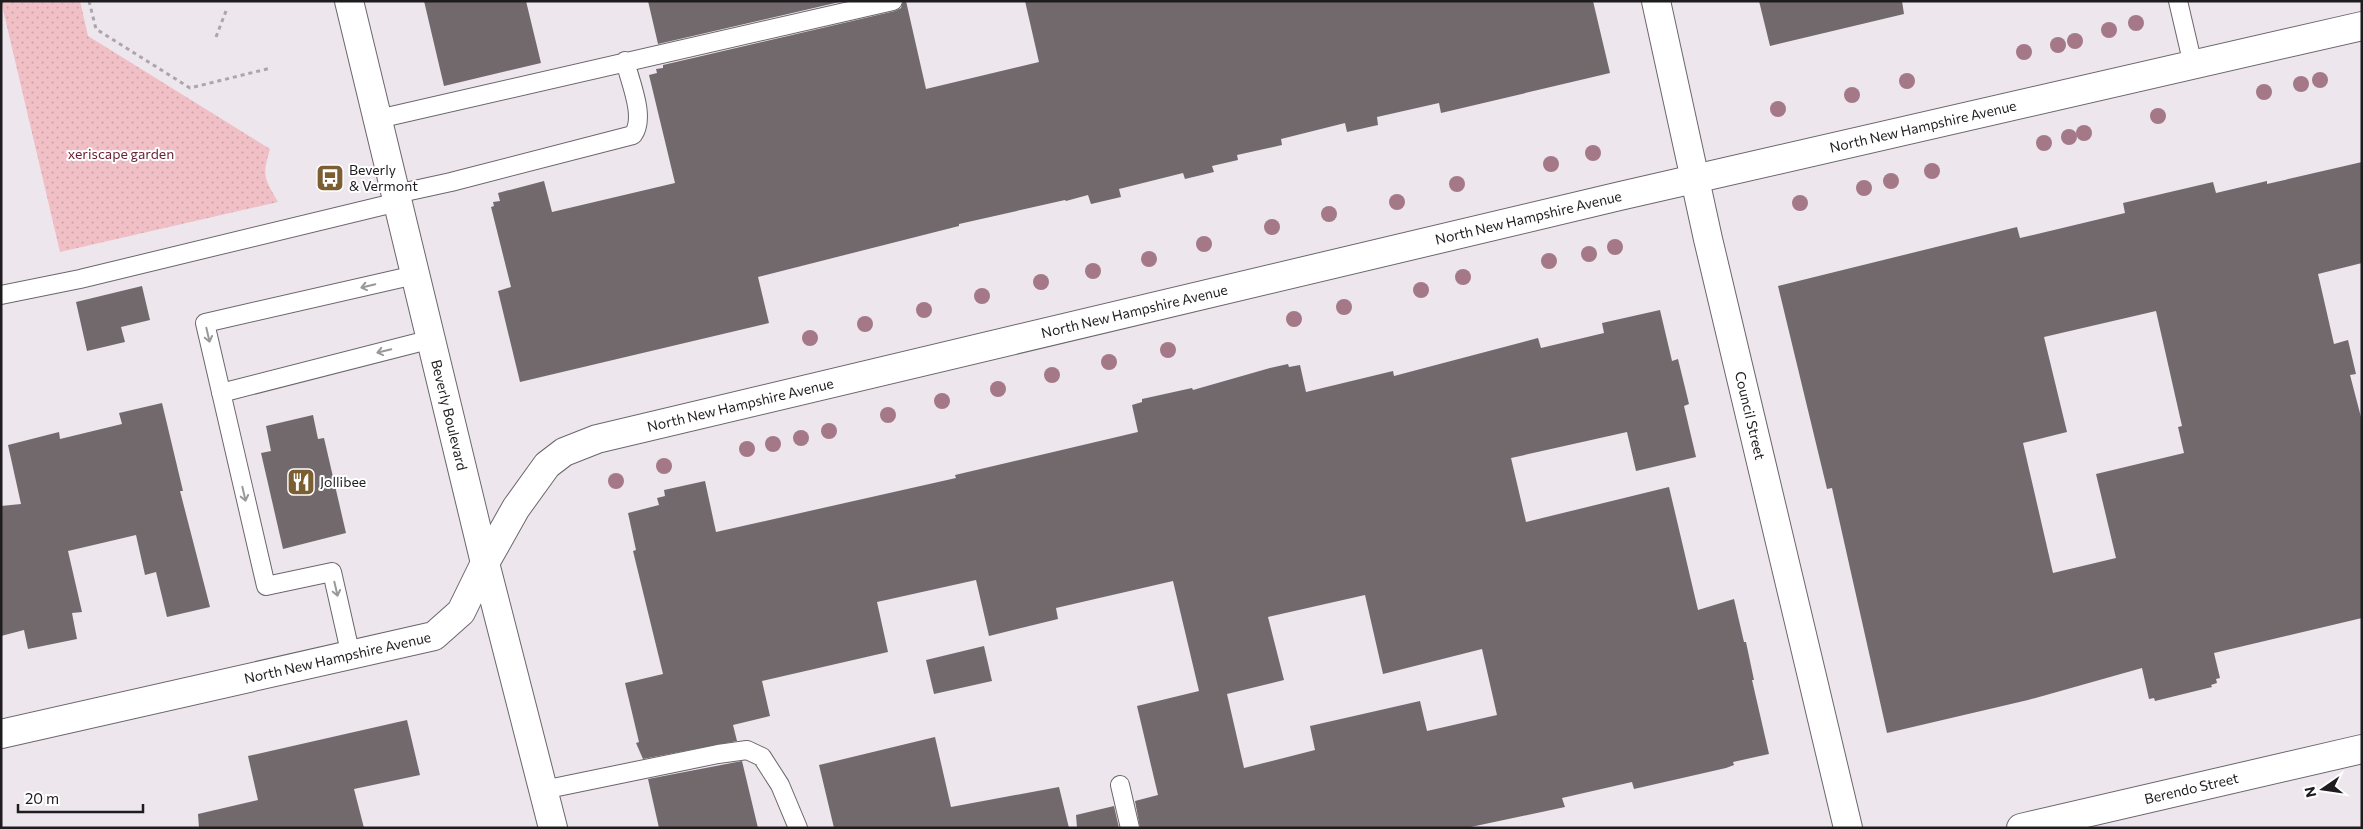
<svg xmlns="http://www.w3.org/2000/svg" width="2363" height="829" font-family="Commissioner,sans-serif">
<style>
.grass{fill:url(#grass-dots)}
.building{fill:#72696d;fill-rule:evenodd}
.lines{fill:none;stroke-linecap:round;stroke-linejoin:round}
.lane-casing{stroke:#6c666c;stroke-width:20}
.street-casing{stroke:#6c666c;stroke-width:30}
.secondary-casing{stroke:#6c666c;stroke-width:30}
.path{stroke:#aba6ab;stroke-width:3;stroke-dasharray:4 4;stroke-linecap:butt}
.lane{stroke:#fff;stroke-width:18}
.street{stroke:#fff;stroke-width:28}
.secondary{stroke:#fff;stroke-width:28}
.tree{fill:#a47886}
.oneway{stroke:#9a999a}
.labels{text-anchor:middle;stroke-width:4;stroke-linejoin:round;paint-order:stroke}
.street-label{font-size:14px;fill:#1e1c1e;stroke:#fff}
.park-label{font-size:14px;fill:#691e31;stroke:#fff}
.poi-label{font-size:14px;fill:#1e1c1e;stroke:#fff;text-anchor:start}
</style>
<defs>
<pattern id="grass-dots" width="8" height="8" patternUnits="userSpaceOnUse" patternTransform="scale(1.25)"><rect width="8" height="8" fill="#f0c0c6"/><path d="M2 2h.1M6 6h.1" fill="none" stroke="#cda4aa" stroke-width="1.8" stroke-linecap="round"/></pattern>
</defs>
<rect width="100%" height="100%" fill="#ede6ed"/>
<path class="grass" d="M1 1H80L88 36 270 149C262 176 264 178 278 202L60 252Z"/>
<path class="building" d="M424 1H526L541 63 444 86Z
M648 1H844L658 44Z
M903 1H906L926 89 1039 62 1025 1H1593L1610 73 1441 113 1439 103 1377 117 1378 125 1347 132 1345 123 1281 139 1282 145 1237 155 1238 160 1212 166 1214 172 1185 179 1183 173 1119 189 1121 197 1091 204 1088 195 1066 201 1065 200 959 224V226L758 277 769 323 520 382 498 291 511 287 491 207 494 206 493 202 500 201 498 193 544 181 552 212 675 183 649 75 657 73 656 69 663 68V65L895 11 901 8Z
M1759 1H1902L1904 14 1770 46Z
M2362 162V263L2318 274 2334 344 2348 340 2356 374 2350 375 2362 421V618L2214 653 2220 678 2216 679 2217 683 2211 685 2212 687 2155 701 2154 698 2149 699 2142 668 2028 700 1887 733 1832 488 1827 489 1778 286 2017 227 2020 238 2125 213 2123 203 2213 182 2216 193 2267 181V184ZM2156 311 2182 426 2178 427 2184 453 2096 474 2116 558 2053 573 2023 443 2067 432 2044 337Z
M142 286 150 320 121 327 125 342 87 351 76 302Z
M1660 310 1672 361 1678 359 1689 404 1684 406 1696 457 1636 471 1627 432 1511 458 1526 522 1669 487 1698 610 1734 599 1744 642H1746L1754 680H1752L1769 754 1733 762 1734 765 1726 768 1634 789 1632 782 1562 798 1565 807 1466 828H1140L1135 801 1158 795 1137 706 1199 691 1173 581 1056 608 1058 619 989 636 976 580 877 602 888 652 762 681 770 716 733 725 737 741 643 759 636 743 639 742 625 683 663 674 633 551 636 550 628 513 659 505 657 498 665 496 664 490 705 481 716 532 956 478 955 475 1138 432 1132 405 1142 402V399L1192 388 1193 390 1270 368 1288 364 1289 367 1300 365 1306 392 1393 371 1394 376 1538 338 1541 348 1604 333 1602 323ZM1365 595 1383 674 1482 649 1497 715 1427 731 1420 701 1310 726 1315 750 1244 768 1227 694 1284 680 1268 617Z
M162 403 183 491H180L210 607 167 617 156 572 145 575 136 535 68 551 82 612 72 613 77 639 28 649 24 630 1 636V506L21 504 8 445 59 432 60 439 122 424 119 413Z
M313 415 318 439 324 438 346 533 283 549 261 453 271 451 266 426Z
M984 646 992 681 934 694 926 660Z
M407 720 420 775 354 789 364 828H199L198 814 258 800 248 756Z
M935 737 951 807 1059 787 1069 828H834L819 765Z
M742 761 758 828H659L648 779Z
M1114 806 1119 828H1077L1076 815Z"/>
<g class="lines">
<defs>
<path id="lane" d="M2178 1 2193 65
M378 119 893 1
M396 194 451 182 633 135C646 117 630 82 625 61
M1 295 80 279 398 202
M221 393 432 339
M351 656 332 572 266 586 205 323 415 275
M1120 785 1130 828
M543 790 718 754 747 750 762 757 780 785 798 828"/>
<g id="street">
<path id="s1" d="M1656 1 1708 239 1848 828"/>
<path id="s2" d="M1 734 434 636 461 612 485 563 516 508 547 465 564 452 597 439 1620 196 2362 26"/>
<path id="s3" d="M2021 828 2362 749"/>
</g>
<g id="secondary">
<path id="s4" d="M349 1 485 563 553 828"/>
</g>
</defs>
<use href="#lane" class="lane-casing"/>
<use href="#street" class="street-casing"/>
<use href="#secondary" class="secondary-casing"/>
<path class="path" d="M89 1 96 29 190 88 271 68
M216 37 226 11"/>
<use href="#lane" class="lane"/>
<use href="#street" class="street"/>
<use href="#secondary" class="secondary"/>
</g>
<g class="tree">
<circle cx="2136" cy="23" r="8"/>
<circle cx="2109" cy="30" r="8"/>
<circle cx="2075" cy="41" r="8"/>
<circle cx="2058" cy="45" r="8"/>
<circle cx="2024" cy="52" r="8"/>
<circle cx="2320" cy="80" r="8"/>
<circle cx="1907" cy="81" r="8"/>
<circle cx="2301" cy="84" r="8"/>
<circle cx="2264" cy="92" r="8"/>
<circle cx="1852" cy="95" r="8"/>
<circle cx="1778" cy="109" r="8"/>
<circle cx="2158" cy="116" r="8"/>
<circle cx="2084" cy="133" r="8"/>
<circle cx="2069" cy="137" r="8"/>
<circle cx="2044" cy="143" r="8"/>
<circle cx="1593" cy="153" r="8"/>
<circle cx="1551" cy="164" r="8"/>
<circle cx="1932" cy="171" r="8"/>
<circle cx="1891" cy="181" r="8"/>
<circle cx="1457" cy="184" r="8"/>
<circle cx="1864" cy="188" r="8"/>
<circle cx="1397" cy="202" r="8"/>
<circle cx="1800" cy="203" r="8"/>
<circle cx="1329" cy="214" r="8"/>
<circle cx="1272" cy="227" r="8"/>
<circle cx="1204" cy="244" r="8"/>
<circle cx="1615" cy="247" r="8"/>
<circle cx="1589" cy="254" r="8"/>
<circle cx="1149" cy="259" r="8"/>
<circle cx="1549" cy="261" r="8"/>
<circle cx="1093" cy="271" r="8"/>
<circle cx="1463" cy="277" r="8"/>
<circle cx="1041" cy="282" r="8"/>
<circle cx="1421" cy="290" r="8"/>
<circle cx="982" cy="296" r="8"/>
<circle cx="1344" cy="307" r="8"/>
<circle cx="924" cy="310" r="8"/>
<circle cx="1294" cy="319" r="8"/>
<circle cx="865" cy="324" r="8"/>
<circle cx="810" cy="338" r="8"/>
<circle cx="1168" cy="350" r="8"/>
<circle cx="1109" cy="362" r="8"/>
<circle cx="1052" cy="375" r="8"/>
<circle cx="998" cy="389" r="8"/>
<circle cx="942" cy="401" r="8"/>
<circle cx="888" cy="415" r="8"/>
<circle cx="829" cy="431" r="8"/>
<circle cx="801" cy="438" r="8"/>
<circle cx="773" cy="444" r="8"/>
<circle cx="747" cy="449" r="8"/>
<circle cx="664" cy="466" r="8"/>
<circle cx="616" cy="481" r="8"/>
</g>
<defs><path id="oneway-shaft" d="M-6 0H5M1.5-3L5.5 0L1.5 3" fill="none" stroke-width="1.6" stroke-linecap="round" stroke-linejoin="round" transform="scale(1.25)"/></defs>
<g class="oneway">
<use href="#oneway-shaft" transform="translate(368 286) rotate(167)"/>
<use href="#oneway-shaft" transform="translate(208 335) rotate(77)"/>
<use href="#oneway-shaft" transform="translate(384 351) rotate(166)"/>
<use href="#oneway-shaft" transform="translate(244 494) rotate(77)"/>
<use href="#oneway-shaft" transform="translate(336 589) rotate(77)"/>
</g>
<defs>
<symbol id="bus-square" viewBox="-11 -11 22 22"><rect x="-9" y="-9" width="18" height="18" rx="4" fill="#7b5f32" stroke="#fff"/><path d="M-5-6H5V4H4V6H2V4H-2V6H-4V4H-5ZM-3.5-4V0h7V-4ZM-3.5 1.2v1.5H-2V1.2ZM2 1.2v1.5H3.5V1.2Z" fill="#fff"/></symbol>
<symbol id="restaurant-square" viewBox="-11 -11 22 22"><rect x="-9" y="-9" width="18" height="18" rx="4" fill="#7b5f32" stroke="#fff"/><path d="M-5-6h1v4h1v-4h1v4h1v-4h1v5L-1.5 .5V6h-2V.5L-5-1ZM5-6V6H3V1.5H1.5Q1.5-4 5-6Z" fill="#fff"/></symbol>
</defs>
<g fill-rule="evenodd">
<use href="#bus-square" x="314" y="162" width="32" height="32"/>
<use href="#restaurant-square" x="285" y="466" width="32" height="32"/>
</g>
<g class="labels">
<g class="street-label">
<text dy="5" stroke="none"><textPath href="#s2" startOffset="2070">North New Hampshire Avenue</textPath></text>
<text dy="5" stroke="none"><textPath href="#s2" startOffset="1665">North New Hampshire Avenue</textPath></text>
<text dy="5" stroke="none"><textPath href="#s2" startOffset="1260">North New Hampshire Avenue</textPath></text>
<text dy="5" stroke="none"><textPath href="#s2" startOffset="855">North New Hampshire Avenue</textPath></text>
<text dy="5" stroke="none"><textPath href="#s4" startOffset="426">Beverly Boulevard</textPath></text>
<text dy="5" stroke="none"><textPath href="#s1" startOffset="425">Council Street</textPath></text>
<text dy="5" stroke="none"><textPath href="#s2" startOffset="345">North New Hampshire Avenue</textPath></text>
<text dy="5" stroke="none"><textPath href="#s3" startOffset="175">Berendo Street</textPath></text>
</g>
<g class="park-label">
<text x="121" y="159">xeriscape garden</text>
</g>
<g class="poi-label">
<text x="349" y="175">Beverly<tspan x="349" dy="16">&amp; Vermont</tspan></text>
<text x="320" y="487">Jollibee</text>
</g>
</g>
<rect width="2363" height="829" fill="none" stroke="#1e1c1e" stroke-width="5"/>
<g transform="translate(2323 789) rotate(257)" stroke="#ffffff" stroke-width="4" paint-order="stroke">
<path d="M0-4L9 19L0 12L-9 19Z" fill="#1e1c1e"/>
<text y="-8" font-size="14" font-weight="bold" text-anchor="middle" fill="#1e1c1e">N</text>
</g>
<path d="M18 804v8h125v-8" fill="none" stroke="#1e1c1e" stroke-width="2.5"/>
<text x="25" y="804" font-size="15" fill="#1e1c1e" stroke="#ffffff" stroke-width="4" paint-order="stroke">20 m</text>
</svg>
